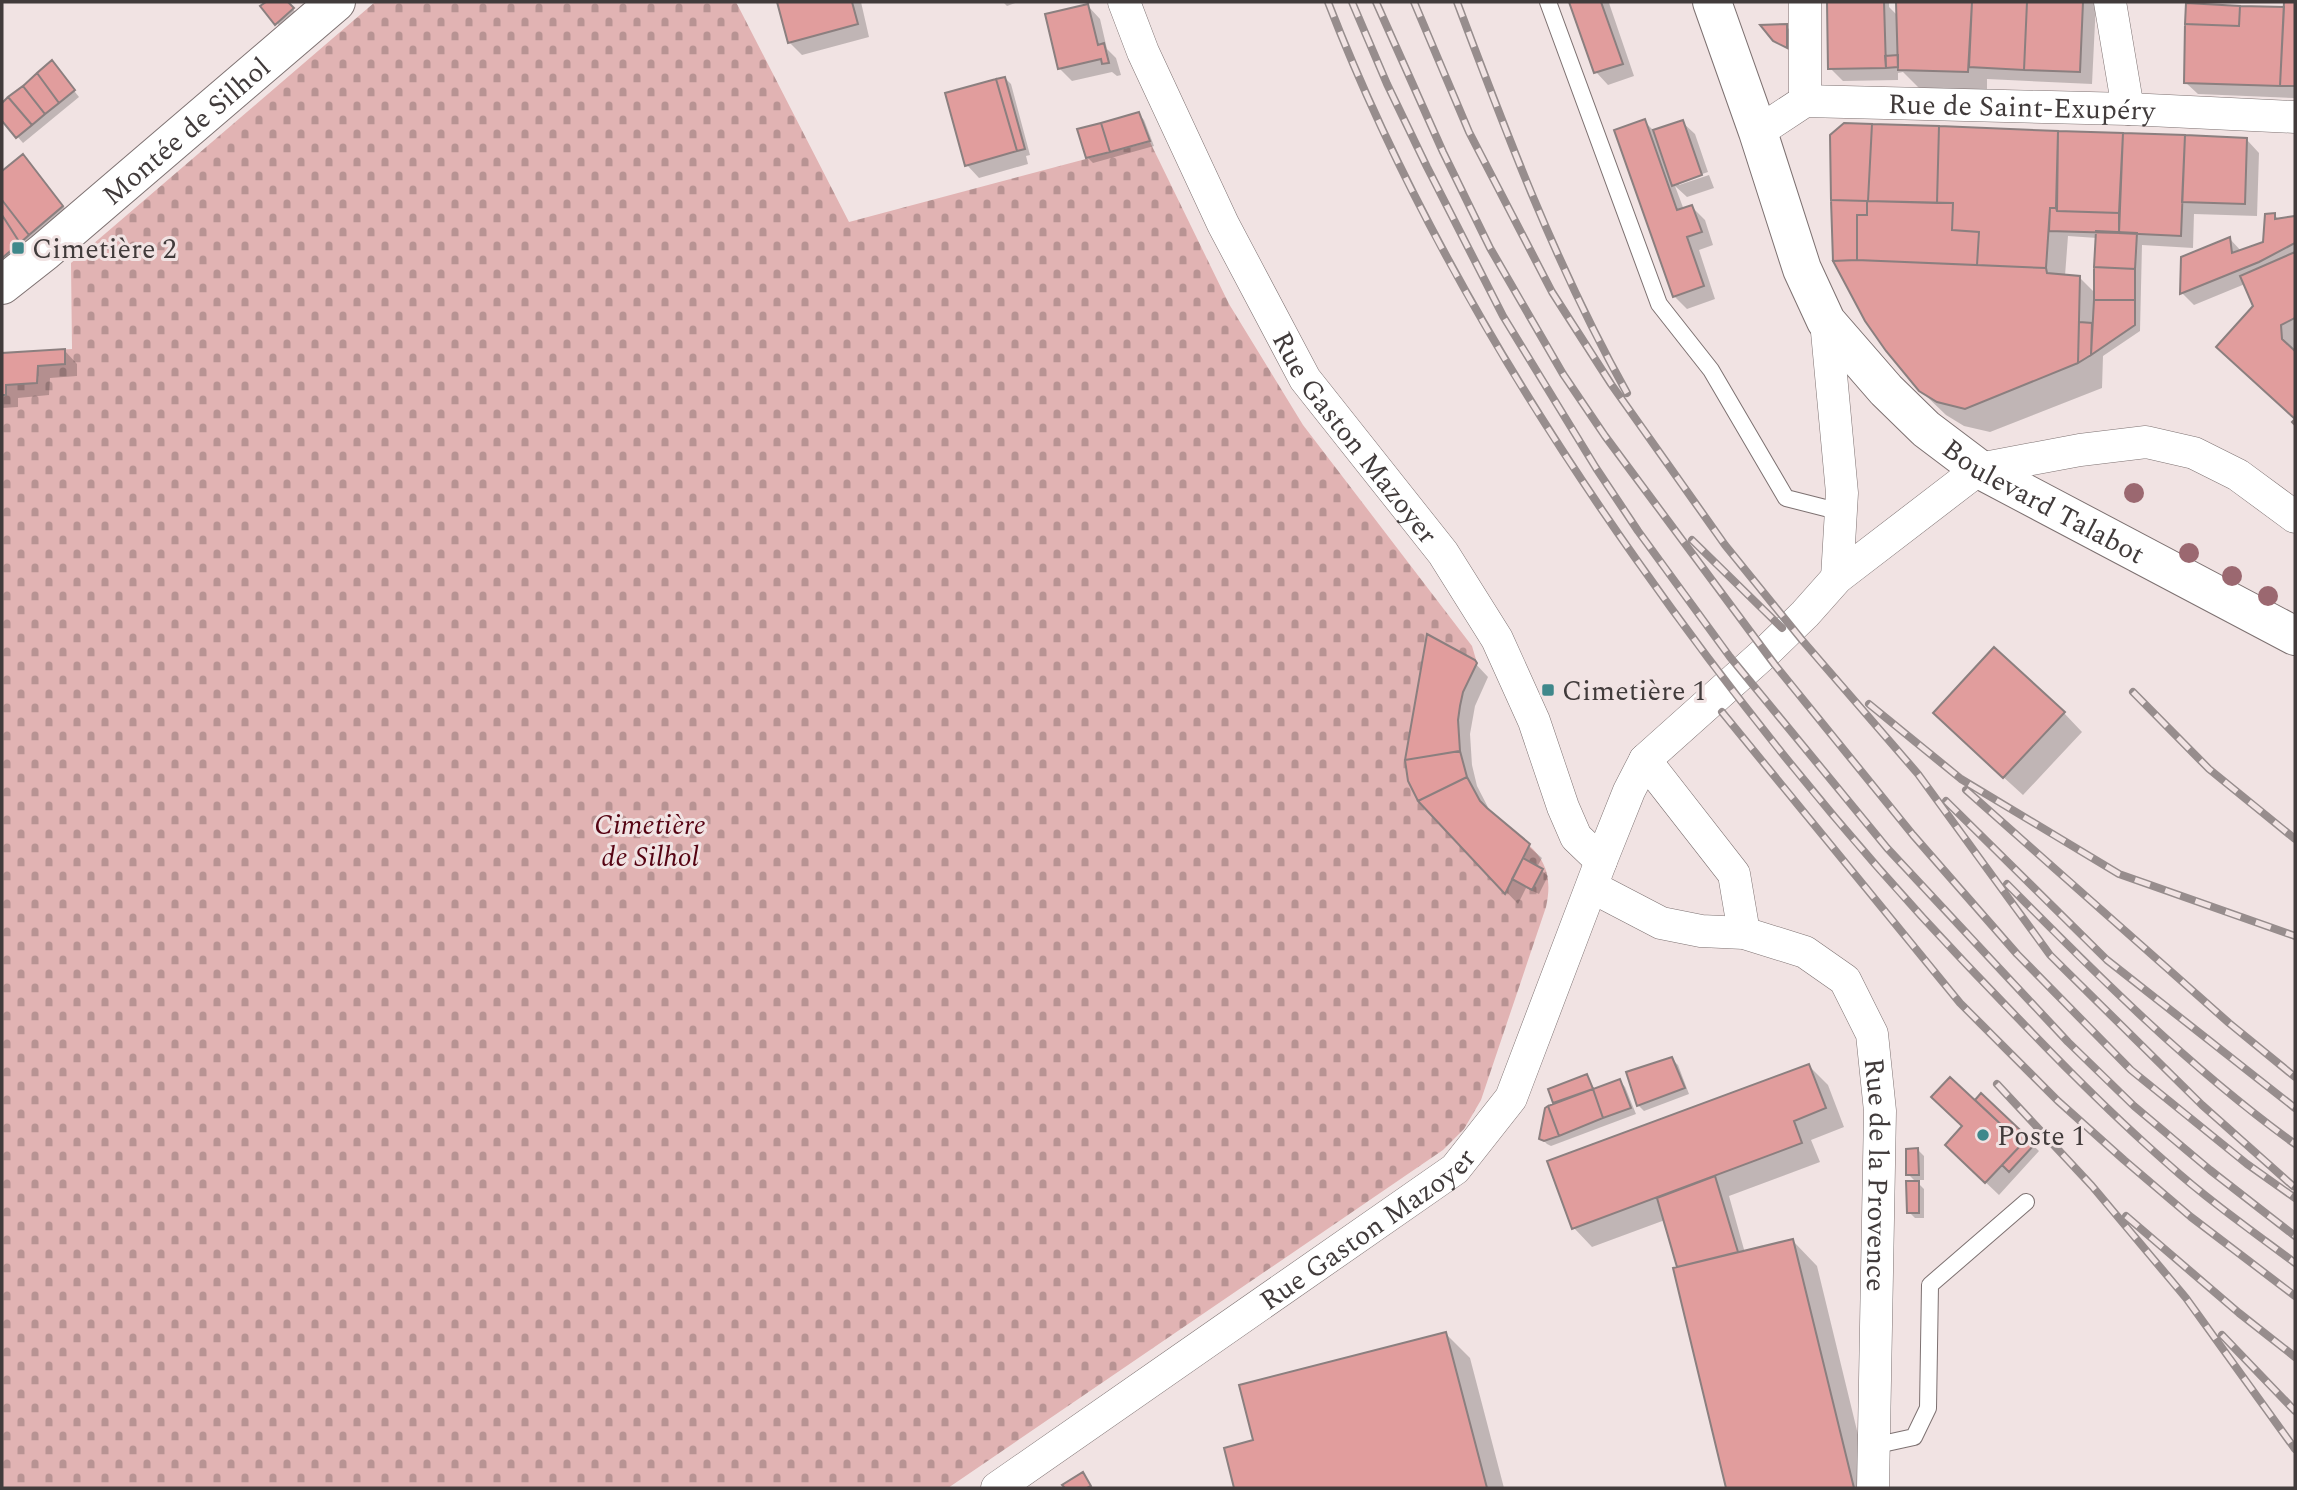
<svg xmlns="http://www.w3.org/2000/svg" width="2297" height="1490" font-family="Spectral,serif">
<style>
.cemetery{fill:url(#cemetery-stones)}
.shadow{fill:#0003;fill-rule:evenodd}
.building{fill:#e19d9d;stroke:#8b7f7f;stroke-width:2}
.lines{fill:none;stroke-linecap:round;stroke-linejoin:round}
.service-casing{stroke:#7d7171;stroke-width:18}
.minor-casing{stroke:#7d7171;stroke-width:33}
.secondary-casing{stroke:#7d7171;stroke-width:40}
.service{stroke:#fff;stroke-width:16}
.minor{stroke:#fff;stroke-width:32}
.secondary{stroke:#fff;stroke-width:38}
.rail-casing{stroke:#978d8d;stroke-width:8}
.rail{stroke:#f1e3e3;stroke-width:5;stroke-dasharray:16;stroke-linecap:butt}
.tree{fill:#9b6870}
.poi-dot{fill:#3f888b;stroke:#f1e3e3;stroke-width:2.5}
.labels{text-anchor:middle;stroke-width:6;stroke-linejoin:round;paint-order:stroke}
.street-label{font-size:28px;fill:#413b3b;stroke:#f1e3e3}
.poi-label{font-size:28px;fill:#413b3b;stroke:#f1e3e3;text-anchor:start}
.park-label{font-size:28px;font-style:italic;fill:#550312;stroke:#f1e3e3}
</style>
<defs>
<pattern id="cemetery-stones" width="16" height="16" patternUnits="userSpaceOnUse" patternTransform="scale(1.75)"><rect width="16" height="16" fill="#e1b3b3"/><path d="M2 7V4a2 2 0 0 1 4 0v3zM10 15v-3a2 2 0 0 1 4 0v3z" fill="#b89393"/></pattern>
</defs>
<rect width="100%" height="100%" fill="#f1e3e3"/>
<path class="cemetery" d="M375 2H736L849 222 1150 142 1229 304 1303 425 1472 646 1477 663C1472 673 1466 683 1463 693 1452 728 1458 772 1480 801 1510 841 1560 845 1546 907L1481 1100 1464 1129 1443 1150 948 1488H2V353L72 349 71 263Z"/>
<path class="shadow" d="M269 2H287L298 15 282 29 263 6Z
M779 2H861L869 37 802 55 789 42Z
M1003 2H1018L1007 6Z
M1571 2H1614L1609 3 1634 76 1608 85 1596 72Z
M1828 2H1889V7L1898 16V2H2096L2092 84 1987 79V91L1919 88 1903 72 1898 73V80L1843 81 1830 68Z
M2286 2H2295V98L2198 94 2185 82 2285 9Z
M1088 6 1100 19 1107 49 1116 58 1121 75 1117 76 1112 72 1072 81 1059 68Z
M1786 26 1792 32V52L1774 40Z
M52 63 79 97 23 143 2 119V105Z
M1005 78 1011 84 1030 155 1026 156 1028 164 979 178 967 165Z
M1139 114 1144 120 1154 146 1093 163 1087 157Z
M1644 121 1654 131 1682 122 1695 134 1708 172 1679 182V185L1709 175 1714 188 1687 197 1675 186 1684 210 1692 207 1705 220 1713 245 1699 250 1715 299 1687 309 1674 296Z
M1844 124 2247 140 2259 153 2257 216 2194 214 2193 248 2142 245 2140 331 2103 356 2102 388 1990 432 1964 426 1946 415 1920 390 1835 260 1832 136ZM2068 236 2097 238 2095 293 2079 277 2065 276Z
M23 156 35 169 74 220 2 280V173Z
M2274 215 2280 220 2295 218V418L2237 366 2255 306 2245 284 2194 305 2182 293 2230 239 2242 252 2265 243Z
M65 351 77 364V376L50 378 49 395 18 398V407L2 408V355Z
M1474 662 1488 677 1475 706 1470 734 1472 765 1477 786 1492 815 1542 858 1537 867 1548 876 1539 894 1526 888 1518 904 1419 800Z
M2064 713 2082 732 2023 795 1954 732Z
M1672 1059 1678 1065 1689 1094 1644 1111 1638 1105Z
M1809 1066 1828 1085 1844 1127 1811 1140 1820 1162 1729 1196 1745 1253 1793 1241 1817 1266 1871 1488H1728L1675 1270 1681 1268 1665 1220 1592 1247 1574 1228Z
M1587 1076 1595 1090 1620 1081 1625 1087 1636 1114 1551 1146 1547 1144 1541 1138 1556 1104 1550 1090Z
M1981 1096 2039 1151 1999 1195 1960 1158 1964 1127 1975 1103Z
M1918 1150 1924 1156V1180H1915L1924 1189V1218H1915L1909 1212 1917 1183 1908 1174Z
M1446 1334 1470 1358 1504 1488H1236L1226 1449 1255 1441Z"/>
<path class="building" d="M266 2H288L294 8 275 25 260 6Z
M777 2H852L858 24 788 43Z
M1569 2H1601L1623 64 1594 73Z
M1827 2H1884L1886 68 1828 69Z
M1896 2H1972L1968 72 1898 70Z
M1972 2H2027L2024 70 1969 67Z
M2027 2H2083L2080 72 2024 70Z
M2284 2H2295V86H2280Z
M2186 3 2240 6 2239 26 2185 24Z
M1088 4 1098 45 1104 43 1109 63 1102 64 1101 59 1058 69 1045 14Z
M2240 6 2284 7 2280 86 2184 83 2185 24 2239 26Z
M1787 24V48L1773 41 1760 25Z
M1898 55V67L1886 68 1885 56Z
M52 60 75 90 59 103 37 73Z
M37 73 59 103 45 114 23 86Z
M1005 77 1025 149 1017 151 996 79Z
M996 79 1017 151 965 166 945 93Z
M23 86 45 114 32 125 8 97Z
M8 97 32 125 16 138 2 121V103Z
M1139 112 1150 141 1110 152 1101 123Z
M1645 119 1677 210 1692 205 1702 232 1687 237 1704 286 1673 297 1614 130Z
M1683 120 1702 175 1672 186 1653 130Z
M1101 123 1110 152 1086 158 1077 129Z
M1844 123 1872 124 1868 201 1831 200 1830 135Z
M1872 124 1939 126 1937 203 1868 201Z
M1939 126 2058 131 2056 208H2050L2046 268 1977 265 1979 232 1952 230 1953 203H1937Z
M2058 131 2123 133 2119 213 2057 211Z
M2123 133 2185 135 2181 236 2119 233Z
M2185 135 2247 138 2245 204 2182 202Z
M23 154 63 206 29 235 2 200V171Z
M2 200 29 235 20 243 2 215Z
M1831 200 1867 201V215H1857V260L1833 261Z
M1867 201 1953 203 1952 230 1979 232 1977 265 1857 260V215H1867Z
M2050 208H2056L2057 211 2119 213V233L2049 231Z
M2275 213V219L2295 216V243L2259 262 2180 294 2181 257 2230 237 2232 253 2263 242 2265 214Z
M2 215 20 243 2 258Z
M2096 231 2137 233 2135 269 2094 267Z
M2295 252V318L2281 325 2282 339 2295 351V425L2292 422 2295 419 2216 347 2253 306 2240 276Z
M1857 260 2046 268 2047 273 2080 276 2078 363 1965 409 1937 402 1919 391 1886 351 1865 321 1833 261Z
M2094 267 2135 269V300H2094Z
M2094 300H2135V325L2091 355Z
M2079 322 2092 323 2091 355 2078 363Z
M65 349V364L38 366 37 383 6 385V395H2V353Z
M1427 634 1475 660 1477 663 1463 692 1460 706 1458 720 1460 751 1405 760Z
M1994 647 2065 712 2003 778 1933 713Z
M1460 751 1467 777 1418 801 1408 781 1405 760Z
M1467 777 1480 801 1487 808 1530 844 1505 894 1418 801Z
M1523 858 1543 869 1532 890 1512 879Z
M1672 1057 1685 1088 1637 1106 1626 1072Z
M1809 1064 1826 1108 1794 1121 1802 1143 1572 1229 1547 1161Z
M1587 1074 1593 1089 1553 1103 1548 1089Z
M1950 1077 2022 1144 1985 1183 1945 1145 1962 1126 1931 1097Z
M1620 1079 1631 1108 1603 1118 1593 1089Z
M1593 1089 1603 1118 1559 1136 1548 1106Z
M1981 1093 2035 1144 2009 1172 2002 1165 2022 1144 1975 1100Z
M1548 1106 1559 1136 1544 1141 1539 1139 1545 1108Z
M1918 1148 1919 1175H1906V1149Z
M1715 1176 1738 1252 1677 1267 1657 1198Z
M1906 1181H1919V1213H1907Z
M1793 1239 1854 1488H1726L1673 1268Z
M1446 1332 1487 1488H1234L1224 1448 1253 1440 1239 1385Z
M1083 1472 1091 1486 1087 1488H1065L1062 1485Z"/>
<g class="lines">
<defs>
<path id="service" d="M1548 2 1659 304 1711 370 1786 498 1841 512
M1873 1446 1914 1437 1928 1408 1930 1285 2026 1202"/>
<g id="minor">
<path id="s1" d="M1124 2 1143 52 1223 224 1305 379 1443 553 1497 639 1534 721 1563 807 1576 837 1601 861"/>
<path d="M1805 2V101"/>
<path d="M2110 2 2128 109"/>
<path id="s2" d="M1758 132 1805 101 2128 109 2295 117"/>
<path d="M1826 321 1842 493 1837 578"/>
<path d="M1645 760 1734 874 1744 933"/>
<path id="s3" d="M1592 887 1661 923 1701 931 1744 933 1805 952 1845 980 1872 1034 1880 1111 1873 1488"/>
<path id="s4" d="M997 1488 1455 1169 1511 1098 1601 861 1629 791 1645 760 1769 649 1805 614 1837 578 1979 469 2080 450 2146 442 2194 453 2238 475 2295 517"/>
</g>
<g id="secondary">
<path id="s5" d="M1712 2 1758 132 1802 269 1826 321 1886 390 1926 429 1979 469 2295 636"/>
<path id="s6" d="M2 285 44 252 336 2"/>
</g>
</defs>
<use href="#service" class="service-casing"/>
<use href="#minor" class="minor-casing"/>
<use href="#secondary" class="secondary-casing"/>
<use href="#service" class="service"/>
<use href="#minor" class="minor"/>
<use href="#secondary" class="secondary"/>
<defs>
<path id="rail" d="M1328 2C1405 201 1513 385 1636 559 1737 702 1846 838 1967 965 2032 1033 2097 1102 2168 1164 2208 1200 2252 1231 2295 1263
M1352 2 1387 84 1427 167 1503 316 1596 468 1638 531 1730 657 1887 848 2068 1042 2134 1106 2210 1170 2295 1236
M1376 2 1443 152 1490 248 1563 374 1605 436 1775 665 1913 835 2017 954 2131 1070 2247 1164 2295 1198
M1414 2 1469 132 1552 292 1611 384 1725 545 1802 640 1918 774 2050 955 2202 1105 2293 1186
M1457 2C1507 135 1557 268 1627 393
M1692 540 1782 628
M2133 692 2209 769 2295 839
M1869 704 1961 779 2119 874 2295 936
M1722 712 1960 1003 2058 1101 2124 1160 2191 1217 2295 1296
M1966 790 2229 1023 2295 1077
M1946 801 2107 960 2295 1108
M2007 884C2098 976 2191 1069 2295 1144
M1997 1084 2092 1186 2186 1298 2295 1449
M2126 1216 2239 1313 2295 1357
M2222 1335 2295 1411"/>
</defs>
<use href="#rail" class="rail-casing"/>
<use href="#rail" class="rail"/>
</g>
<g class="tree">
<circle cx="2134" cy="493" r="10"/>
<circle cx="2189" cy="553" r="10"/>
<circle cx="2232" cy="576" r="10"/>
<circle cx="2268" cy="596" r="10"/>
</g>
<g class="poi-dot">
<rect x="11" y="241" width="14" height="14" rx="3.5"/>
<rect x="1541" y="683" width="14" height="14" rx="3.5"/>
<circle cx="1983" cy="1135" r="7"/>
</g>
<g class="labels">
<g class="street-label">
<text dy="10" stroke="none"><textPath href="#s2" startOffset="273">Rue de Saint-Exupéry</textPath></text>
<text dy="10" stroke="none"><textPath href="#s6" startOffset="240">Montée de Silhol</textPath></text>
<text dy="10" stroke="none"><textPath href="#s1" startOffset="495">Rue Gaston Mazoyer</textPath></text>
<text dy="10" stroke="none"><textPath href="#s5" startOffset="625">Boulevard Talabot</textPath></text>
<text dy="10" stroke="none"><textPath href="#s3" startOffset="476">Rue de la Provence</textPath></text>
<text dy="10" stroke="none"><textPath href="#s4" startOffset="452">Rue Gaston Mazoyer</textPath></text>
</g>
<g class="poi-label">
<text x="32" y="258">Cimetière 2</text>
<text x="1562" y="700">Cimetière 1</text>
<text x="1997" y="1145">Poste 1</text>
</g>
<g class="park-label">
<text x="650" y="834">Cimetière<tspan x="650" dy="32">de Silhol</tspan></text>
</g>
</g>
<rect width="2297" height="1490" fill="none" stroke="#413b3b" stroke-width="7"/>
</svg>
